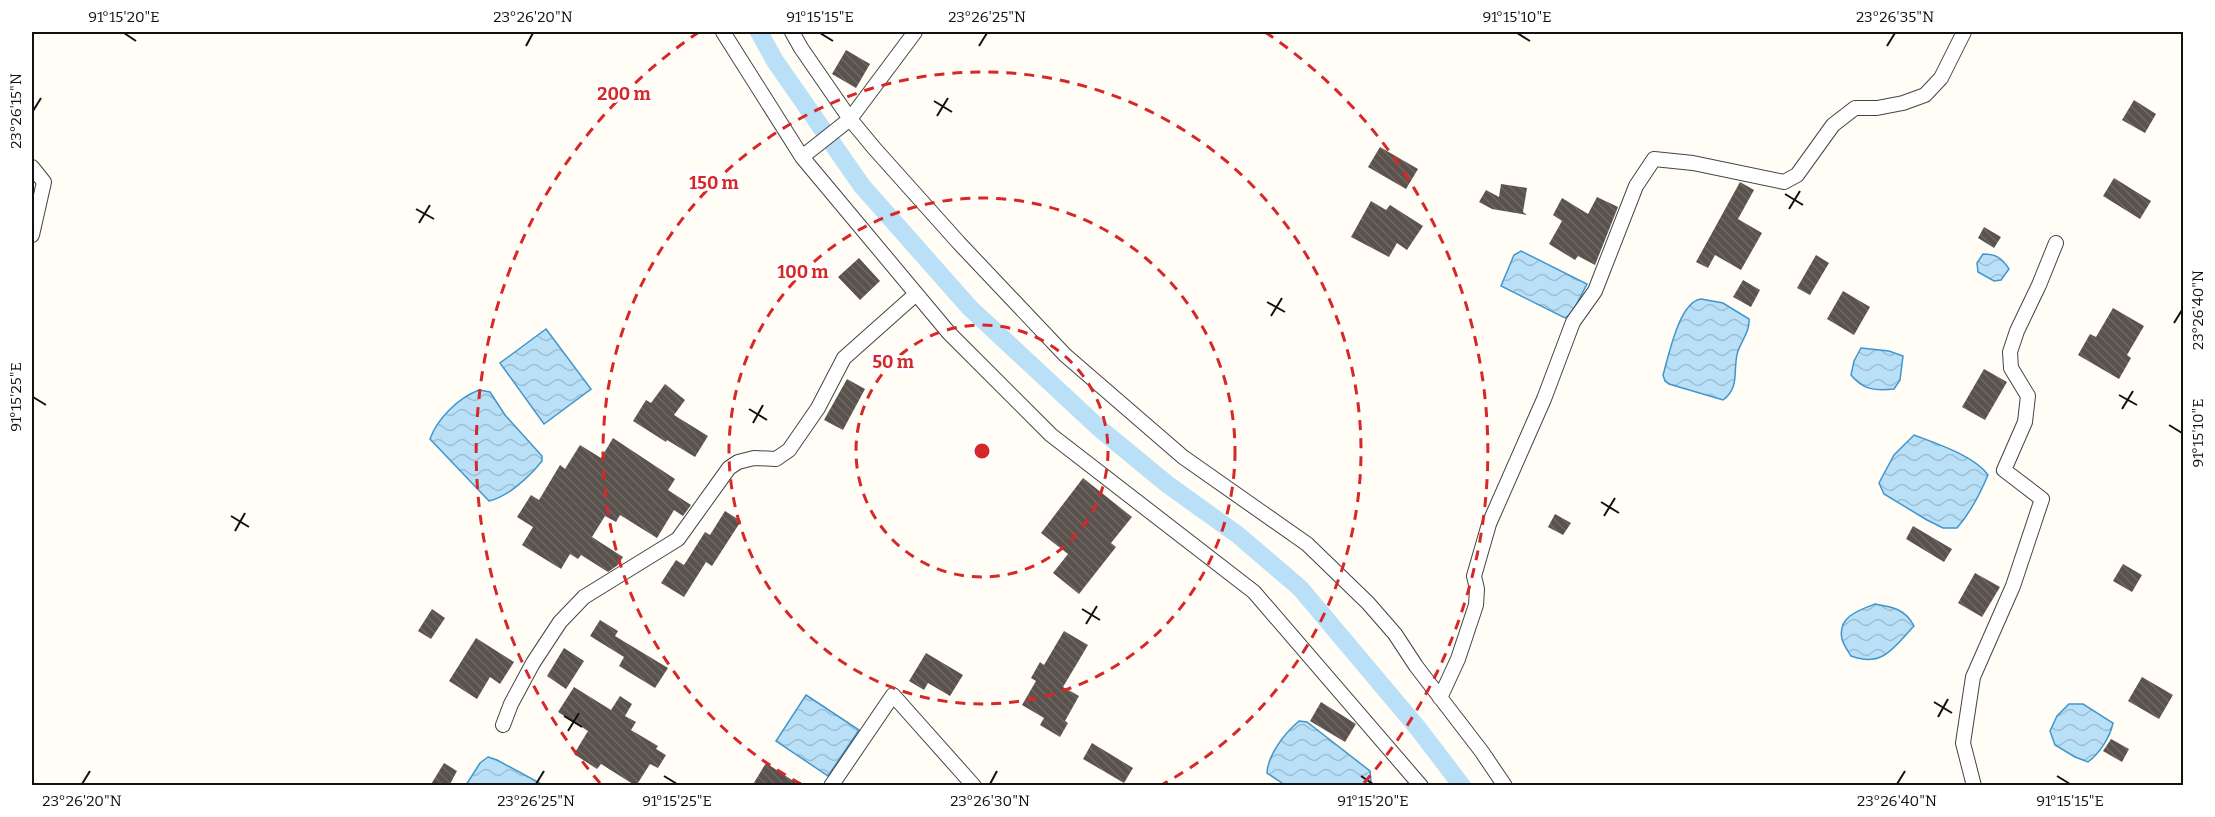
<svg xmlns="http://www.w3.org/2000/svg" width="2215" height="817" font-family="Bitter,serif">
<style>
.water{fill:url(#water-waves);stroke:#3f96cf;stroke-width:1.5}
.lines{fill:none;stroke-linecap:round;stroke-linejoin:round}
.canal{stroke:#b9e0f7;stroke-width:18}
.building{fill:url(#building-back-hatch)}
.street-casing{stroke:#444;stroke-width:16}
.street{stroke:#fff;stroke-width:14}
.ticks{fill:none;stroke:#111;stroke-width:2}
.ring{fill:none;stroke:#d62828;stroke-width:3;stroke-dasharray:10 8}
.centre{fill:#d62828;stroke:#fff;stroke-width:3}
.ring-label{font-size:18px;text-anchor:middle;font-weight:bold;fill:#d62828;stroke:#fff;stroke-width:6;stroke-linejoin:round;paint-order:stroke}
.neatline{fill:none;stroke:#111;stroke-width:2}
.ticks-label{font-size:15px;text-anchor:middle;fill:#111}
</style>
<defs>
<pattern id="water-waves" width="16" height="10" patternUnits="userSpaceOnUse" patternTransform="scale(1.5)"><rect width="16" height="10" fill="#b9e0f7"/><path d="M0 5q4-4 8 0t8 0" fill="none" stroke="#9ebfd3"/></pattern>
<pattern id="building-back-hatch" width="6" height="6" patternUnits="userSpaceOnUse" patternTransform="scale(1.5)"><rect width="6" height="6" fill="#5a524d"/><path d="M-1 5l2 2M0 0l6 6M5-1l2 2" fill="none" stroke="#6d6662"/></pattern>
</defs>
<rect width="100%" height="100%" fill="#fffdf5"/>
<path class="water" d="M1521 251 1587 284 1572 313 1565 318 1501 286 1514 255Z
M1983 254C1996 254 2002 258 2009 269L2001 280 1994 281 1978 272 1977 263Z
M1701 299 1723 303 1749 319C1750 331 1742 340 1738 351 1732 369 1741 387 1723 400L1669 384 1665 381 1663 375C1669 355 1679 302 1701 299Z
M546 329 591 389 544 424 500 363Z
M1861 348 1889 351 1903 356 1900 380 1894 389C1875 391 1863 390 1851 375L1854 361Z
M479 390 490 392 505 415 542 456V461C530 476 508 497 489 501L430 439C437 419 458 398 479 390Z
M1914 435C1935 443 1975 456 1988 475 1980 494 1971 512 1957 528H1943L1927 520 1884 494 1879 483 1894 455Z
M1875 604C1893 607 1905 609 1914 626 1894 647 1883 668 1851 656 1848 651 1843 644 1842 639 1837 617 1859 610 1875 604Z
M806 695 859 730 828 776 776 741Z
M2069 704H2083L2113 723C2110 737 2100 753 2088 762L2075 757 2055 745 2050 731 2057 716Z
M1299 721 1307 722 1370 771 1371 781 1368 785H1285L1267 773C1268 754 1285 733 1299 721Z
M488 757 497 760 543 785H466L480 763Z"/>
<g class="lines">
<path class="canal" d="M759 32 775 61 862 186 970 308 1099 428 1167 484 1238 535 1300 588 1417 727 1462 786"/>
</g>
<path class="building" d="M846 50 870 64 856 88 832 74Z
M2134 100 2156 114 2145 133 2122 120Z
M1380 147 1418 169 1406 189 1368 167Z
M2114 178 2151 201 2140 219 2103 196Z
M1740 182 1754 190 1738 219 1762 233 1741 270 1715 255 1708 268 1696 262Z
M1501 184 1527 188 1523 212 1527 215 1492 209 1479 202 1486 190 1499 197Z
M1597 197 1618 207 1595 265 1578 256 1575 260 1549 244 1562 221 1553 215 1562 198 1588 214Z
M1371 201 1386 210 1390 205 1423 226 1407 250 1397 243 1389 257 1351 237Z
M1984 227 2001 237 1994 248 1978 238Z
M1816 255 1829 263 1810 295 1797 288Z
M859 258 880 281 860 300 838 277Z
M1743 280 1760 290 1751 307 1733 297Z
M1843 291 1870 307 1854 335 1827 319Z
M2113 308 2144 326 2127 355 2131 358 2119 379 2078 355 2090 334 2096 337Z
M1984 369 2007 382 1985 420 1962 407Z
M847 379 865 389 843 430 824 420Z
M665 384 685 400 674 415 708 436 695 457 667 440 666 442 633 421 646 400 651 403Z
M613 438 675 479 668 490 691 505 683 516 674 510 657 538 620 515 616 522 605 516 592 537 623 557 618 565 608 572 581 555 578 559 570 554 561 569 522 545 533 527 517 517 531 495 539 500 560 465 565 469 580 445 601 458Z
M1083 478 1132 517 1111 543 1116 547 1079 594 1053 573 1068 554 1041 533Z
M725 511 741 521 712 566 706 562 684 597 661 583 676 560 684 565 705 532 710 535Z
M1555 514 1571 523 1563 535 1548 527Z
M1913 526 1952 549 1944 562 1906 539Z
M2123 564 2142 575 2132 592 2113 581Z
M1975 573 2000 587 1982 617 1958 603Z
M432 609 445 618 431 639 418 631Z
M600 620 618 631 615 636 668 668 655 688 619 666 624 657 590 636Z
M1064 631 1088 645 1063 687 1079 696 1065 721 1068 723 1060 737 1040 725 1044 718 1022 705 1036 681 1031 678 1040 662 1044 665Z
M476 638 514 662 500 684 490 677 477 699 449 681Z
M564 648 584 661 566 689 547 676Z
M926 653 963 675 950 696 928 683 924 690 909 681Z
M2142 677 2173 695 2159 719 2128 701Z
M574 687 611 710 620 696 632 704 625 716 636 722 631 730 658 746 656 749 666 755 658 768 650 764 636 786 601 764 597 769 574 754 588 731 558 712Z
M1321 702 1356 724 1345 742 1310 721Z
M2111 739 2129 749 2122 762 2103 751Z
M1092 743 1133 768 1124 783 1083 759Z
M444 763 457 771 449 786H430Z
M766 763 801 786H752Z"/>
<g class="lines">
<defs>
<path id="street" d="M723 32 802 157 949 333 1051 435 1254 592 1421 786
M792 32 801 48 850 119 874 148 959 243 1065 355 1183 457 1307 544 1368 603 1395 634 1416 666 1482 752 1505 786
M802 157 850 119 915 32
M32 167 44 182 32 235
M1440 698 1458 659 1476 605 1477 589 1474 576 1489 524 1544 399 1573 322 1595 291 1636 186 1654 159 1693 163 1784 182 1797 175 1833 125 1855 108H1877L1903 103 1925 95 1941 78 1964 32
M503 725 511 704 533 663 560 622 584 597 678 539 729 468 738 462 754 458 776 459 789 450 818 408 844 358 916 294
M831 786 893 695 974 786
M1974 786 1963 743 1973 677 2013 586 2042 499 2004 470 2025 422 2028 396 2011 368 2010 352 2017 331 2039 285 2056 243"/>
</defs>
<use href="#street" class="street-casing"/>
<use href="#street" class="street"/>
</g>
<path class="ticks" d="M124 33 136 41M820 33 833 41M1517 33 1530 41M526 46 533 33M979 46 987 33M1887 46 1895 33M934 101 952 112M33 111 41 98M937 116 948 98M1785 194 1803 205M416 209 434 219M1789 209 1800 191M419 223 430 205M1267 302 1285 312M1271 316 1282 298M2174 323 2182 310M2119 395 2137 405M33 397 46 405M749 409 767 420M2122 409 2133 391M753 423 763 405M2169 425 2182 433M1601 502 1619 513M231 516 249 527M1604 516 1615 498M235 531 245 513M1082 609 1100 620M1086 624 1097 606M1934 702 1952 713M564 716 582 727M1938 717 1948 699M568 731 579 713M664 776 677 784M1361 776 1373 784M2057 776 2070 784M82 784 90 771M536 784 544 771M990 784 997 771M1897 784 1905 771"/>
<g class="ring">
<circle cx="982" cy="451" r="126"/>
<circle cx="982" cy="451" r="253"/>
<path d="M801 784A379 379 0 1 1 1163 784"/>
<path d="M600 783A506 506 0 0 1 699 32M1265 32A506 506 0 0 1 1364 783"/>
</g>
<circle cx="982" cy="451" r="9" class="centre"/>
<g class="ring-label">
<text x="624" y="100">200 m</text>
<text x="714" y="189">150 m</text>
<text x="803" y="278">100 m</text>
<text x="893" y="368">50 m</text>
</g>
<rect width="2215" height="817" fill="none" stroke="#ffffff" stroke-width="66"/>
<rect x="33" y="33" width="2149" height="751" class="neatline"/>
<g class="ticks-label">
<text x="124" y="22">91°15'20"E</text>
<text x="533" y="22">23°26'20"N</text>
<text x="820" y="22">91°15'15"E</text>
<text x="987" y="22">23°26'25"N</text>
<text x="1517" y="22">91°15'10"E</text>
<text x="1895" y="22">23°26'35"N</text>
<text transform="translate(16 111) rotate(-90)" y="5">23°26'15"N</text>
<text transform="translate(2198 310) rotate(-90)" y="5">23°26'40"N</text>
<text transform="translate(16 397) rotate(-90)" y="5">91°15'25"E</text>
<text transform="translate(2198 433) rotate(-90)" y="5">91°15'10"E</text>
<text x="82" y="806">23°26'20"N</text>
<text x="536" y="806">23°26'25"N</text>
<text x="677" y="806">91°15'25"E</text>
<text x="990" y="806">23°26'30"N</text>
<text x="1373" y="806">91°15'20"E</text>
<text x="1897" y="806">23°26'40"N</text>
<text x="2070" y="806">91°15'15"E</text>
</g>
</svg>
